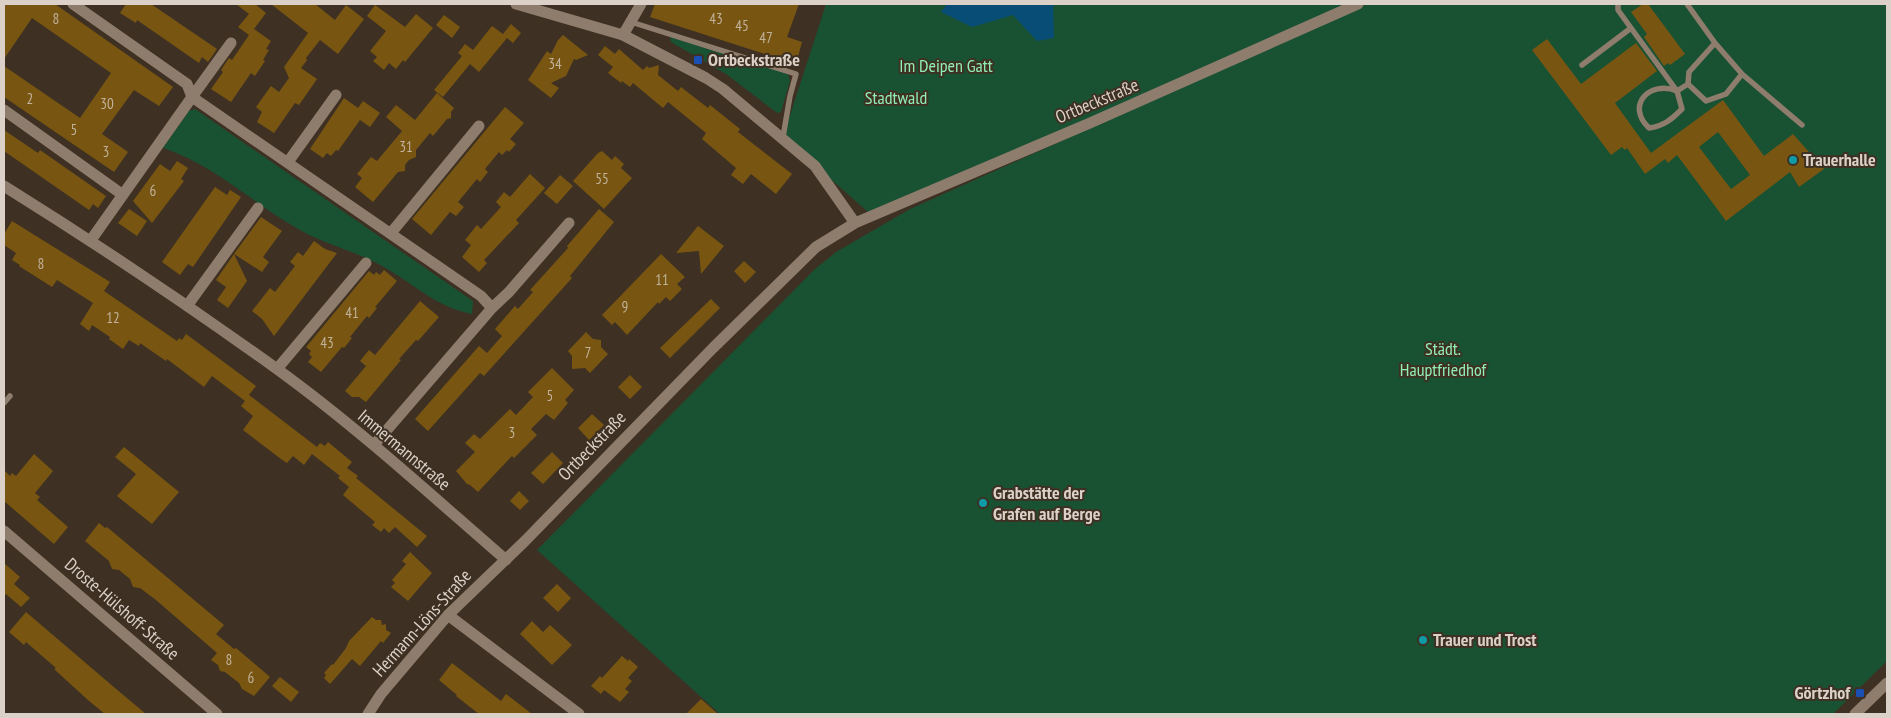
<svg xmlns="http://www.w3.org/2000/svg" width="1891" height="718" font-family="'PT Sans Narrow',sans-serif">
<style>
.green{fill:#195133}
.water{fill:#074d75}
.building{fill:#785612;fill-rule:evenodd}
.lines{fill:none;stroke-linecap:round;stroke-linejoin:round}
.service{stroke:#8e7d6d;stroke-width:5.5}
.minor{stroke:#8e7d6d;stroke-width:11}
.transit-dot{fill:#1a4fb4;stroke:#3e3022;stroke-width:2}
.culture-dot{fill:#0f9aa8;stroke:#3e3022;stroke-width:2}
.labels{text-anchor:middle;stroke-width:4;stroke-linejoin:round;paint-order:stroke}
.number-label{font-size:15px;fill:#c2b29b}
.poi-label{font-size:18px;font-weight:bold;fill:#dbd1c9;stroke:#3e3022;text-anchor:start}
.park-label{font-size:18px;fill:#90eeb3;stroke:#3e3022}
.street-label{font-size:18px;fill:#dbd1c9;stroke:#3e3022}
</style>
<rect width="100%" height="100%" fill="#3e3022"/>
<path class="green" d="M826 4H1346L1087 119 868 212 783 137Z
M1367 4H1887V661L1833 714H720L537 550 815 269 836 252 910 209Z
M670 37 788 74 790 81 781 112 777 113 726 74 671 42Z
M195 109 473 301 472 314C437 307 419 288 389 270 359 251 323 245 293 226 249 200 212 164 163 148L189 111Z"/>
<path class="water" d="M947 4H1055L1053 7 1054 38 1037 41 1013 15 972 27 941 12Z"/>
<path class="building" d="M4 4H55L173 87 159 106 134 90 102 134 128 152 114 172 4 97V66L80 118 111 73 32 18 4 59Z
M126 4H151L217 49 208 62 202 57 199 63 137 20 136 23 120 13Z
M236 4H255L266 13 254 29 271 41 266 49 269 50 263 60 265 61 255 76 251 73 231 102 211 89 223 72 221 70 229 58 232 60 249 35 238 27 249 14Z
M271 4H315L335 20 346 5 364 19 338 54 320 40 306 58 307 60 301 68 317 79 299 105 295 103 274 133 257 122 262 112 256 107 271 86 279 92 289 78 284 67 308 33Z
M655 4H799L787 37 802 42 796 64 650 17Z
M1643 4H1648L1685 54 1670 65 1668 63 1664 66 1644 37 1647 34 1631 12Z
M375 5 405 27 416 14 433 28 405 62 403 60 396 69 389 63 384 70 373 61 377 57 370 51 386 31 367 16Z
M444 15 460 27 452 38 436 25Z
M511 24 521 33 513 43 507 38 479 72 470 64 443 97 434 90 462 56 458 53 465 44 473 50 492 26 503 34Z
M563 35 588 55 576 60 574 59 566 76 551 83 559 88 551 98 528 80 547 51 551 54 558 40Z
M1547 39 1581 84 1636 43 1657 71 1615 103 1651 153 1723 100 1764 156 1793 134 1824 169 1799 187 1790 172 1726 221 1677 155 1668 163 1665 159 1645 174 1627 148 1625 150 1622 147 1611 155 1532 50ZM1718 132 1750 175 1731 189 1699 147Z
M605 46 615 54 619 49 643 70 647 66 649 68 659 65 658 75 678 91 681 87 708 108 710 105 740 129 738 132 792 174 776 194 751 174 743 184 731 175 736 168 702 139 706 133 668 102 663 108 633 83 630 87 622 81 621 83 608 73 613 67 598 55Z
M437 93 454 108 451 112V118L447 119 433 136 430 133 416 150V157L409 160 405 165V171L398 172 373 202 355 187 362 178 357 174 371 157 377 161 402 131 386 117 396 105 415 120Z
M344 98 358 108 363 101 380 113 370 127 360 120 338 151 336 150 331 156 327 153 323 158 310 149Z
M505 107 524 123 510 139 516 144 509 152 507 150 502 155 499 152 485 169 488 172 480 182 477 179 458 202 464 207 456 216 450 212 431 235 412 219Z
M4 130 38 153 40 150 106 196 98 208 93 204 89 210 4 151Z
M602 151 612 160 615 156 624 164 621 168 632 178 604 209 573 181 598 153Z
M177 161 188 168 181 179 184 181 152 223 133 201 160 164 170 171Z
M530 174 545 188 516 220 519 223 484 260 487 263 479 272 462 257 471 245 465 240 477 225 481 229 501 207 496 202 504 192 510 197Z
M560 175 573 186 557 204 544 193Z
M215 187 227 195 230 190 241 197 193 267 188 264 180 275 162 262Z
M129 209 147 221 137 236 118 223Z
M599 209 614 222 570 276 572 278 484 376 480 373 428 431 415 419 479 346 487 353 502 336 495 329 515 306 518 309 533 292 530 290 568 248 567 246Z
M261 217 282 231 263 257 269 262 262 272 234 254Z
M12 221 110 282 104 291 177 341 179 338 182 340 186 334 213 354 256 386 249 395 317 447 320 443 325 446 328 442 352 462 347 468 358 476 356 478 427 536 417 547 395 527 389 533 384 528 381 532 372 525 375 522 343 495 349 487 338 478 340 476 312 454 304 465 293 456 287 463 281 459 243 430 253 416 241 406 245 401 212 376 204 387 167 359 166 361 140 343 139 346 129 340 123 349 109 339 110 337 92 325 89 331 80 324 93 303 57 280 52 287 19 266 20 265 12 260 16 253 4 245V234Z
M698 226 724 246 701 274 699 251 676 253Z
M314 241 325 249 337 253 274 336 262 319 252 311 270 288 275 292 295 266 290 262 298 252 303 256Z
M234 254 247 281 228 308 217 300 226 287 216 280Z
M661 254 685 277 677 284 682 289 670 301 666 297 659 304 658 302 627 335 615 322 612 325 602 315Z
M744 261 756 272 745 283 734 271Z
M384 270 397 281 375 307 377 308 369 318 367 316 350 337 352 338 344 348 342 347 321 372 308 362 312 357 309 354 311 351 306 347 369 271 374 275 376 272 380 275Z
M711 299 720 308 670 358 660 348Z
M420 301 439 317 418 341 416 340 399 359 401 360 366 402 359 397H352L345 391 366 366 360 361 369 350 375 355Z
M586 332 593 339 601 340V347L608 354 590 373 585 368 572 369V356L568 351Z
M552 368 574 390 565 400 568 403 554 420 546 414 531 429 537 435 514 458 512 456 478 492 470 485 467 484 456 471 475 452 465 443 474 434 480 439 510 409 516 415 533 397 528 392Z
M630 375 642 387 630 399 618 387Z
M592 414 604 425 589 440 578 428Z
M124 447 179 492 152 524 117 496 136 474 115 457Z
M552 452 563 463 543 484 531 473Z
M34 454 53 471 35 493 40 497 37 500 68 527 54 544 4 501V470L10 476 12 473 16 476Z
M519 491 529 501 520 510 510 501Z
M99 523 105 528 107 527 224 625 216 634 234 649 236 648 270 677 254 696 242 689 239 683 225 672 220 671 218 665 211 660 217 653 156 600 140 588 133 587 130 579 119 570 112 569 109 561 85 541Z
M410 552 432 573 408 601 391 587 395 583 392 580 406 564 402 561Z
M4 563 20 577 14 584 30 598 21 607 6 594 4 596Z
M557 584 571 598 558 612 543 598Z
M26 612 115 688 146 714H105L89 701 54 669 56 668 26 642 24 645 9 632Z
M372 617 376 620H381L382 625 386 624V630L391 633 383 643 381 641 360 666 352 659 330 684 324 678 326 675 324 673 332 664 333 665 346 648 349 641Z
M532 621 543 632 550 625 572 645 552 665 520 634Z
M622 656 628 661 629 659 638 667 628 678 632 681 625 689 629 692 620 702 604 690 601 694 591 686 600 676 602 678Z
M452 663 501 701 506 694 532 714H479L456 696 457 695 439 680Z
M280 677 299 692 291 702 272 686Z
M701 699 718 714H686Z"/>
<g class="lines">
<path class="service" d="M1687 4 1715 43 1742 74 1802 125
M631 22 796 74 790 96 783 137
M1631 28 1677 91 1682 109C1672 119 1664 126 1649 128 1625 105 1650 80 1677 91L1688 84
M1715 43 1689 72 1688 84 1706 101 1726 94 1742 74
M1582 65 1631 28 1618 10V4
M4 403 10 396"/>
<path class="minor" d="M73 4 187 84 192 97
M516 4 623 35 706 78 723 89 815 166 855 223
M623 35 641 4
M192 97 231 43
M4 110 123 195
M288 162 336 95
M4 186C97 244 188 305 277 369 357 427 431 495 506 560
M391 233 479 126
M91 240 192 97 481 296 492 308 374 445
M187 306 258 208
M492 308 509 292 569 223
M277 369 366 263
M4 531 217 714
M448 615 579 714
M368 714 381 694 448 615 525 541 713 348 816 247 855 223 1090 123 1358 4
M1855 714 1887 683"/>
</g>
<g class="transit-dot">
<rect x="693" y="55" width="10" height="10" rx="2.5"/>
<rect x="1855" y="688" width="10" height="10" rx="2.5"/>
</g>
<g class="culture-dot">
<circle cx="1793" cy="160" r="5"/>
<circle cx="983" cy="503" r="5"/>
<circle cx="1423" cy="640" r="5"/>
</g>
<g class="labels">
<g class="number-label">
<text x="56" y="24">8</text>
<text x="716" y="24">43</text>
<text x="742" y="31">45</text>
<text x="766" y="43">47</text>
<text x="555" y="69">34</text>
<text x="30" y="104">2</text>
<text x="107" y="109">30</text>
<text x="74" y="135">5</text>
<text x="406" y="152">31</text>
<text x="106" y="157">3</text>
<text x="602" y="184">55</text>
<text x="153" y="196">6</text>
<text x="41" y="269">8</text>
<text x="662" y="285">11</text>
<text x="625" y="312">9</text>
<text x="352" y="318">41</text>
<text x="113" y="323">12</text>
<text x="327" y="348">43</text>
<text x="588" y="358">7</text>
<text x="550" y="401">5</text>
<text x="512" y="438">3</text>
<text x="229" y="665">8</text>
<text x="251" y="683">6</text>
</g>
<g class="poi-label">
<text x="708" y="66">Ortbeckstraße</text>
<text x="1803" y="166">Trauerhalle</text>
<text x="993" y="499">Grabstätte der<tspan x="993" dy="21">Grafen auf Berge</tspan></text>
<text x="1433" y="646">Trauer und Trost</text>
<text x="1850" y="699" text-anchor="end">Görtzhof</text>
</g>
<g class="park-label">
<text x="946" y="72">Im Deipen Gatt</text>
<text x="896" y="104">Stadtwald</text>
<text x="1443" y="355">Städt.<tspan x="1443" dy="21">Hauptfriedhof</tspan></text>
</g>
<g class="street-label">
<text transform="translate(1097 101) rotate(-23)" y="6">Ortbeckstraße</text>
<text transform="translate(592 446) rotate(-46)" y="6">Ortbeckstraße</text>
<text transform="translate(404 450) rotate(40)" y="6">Immermannstraße</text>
<text transform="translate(122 609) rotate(41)" y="6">Droste-Hülshoff-Straße</text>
<text transform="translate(422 623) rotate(-48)" y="6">Hermann-Löns-Straße</text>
</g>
</g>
<rect width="1891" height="718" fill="none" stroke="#dbd1c9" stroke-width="10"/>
</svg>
